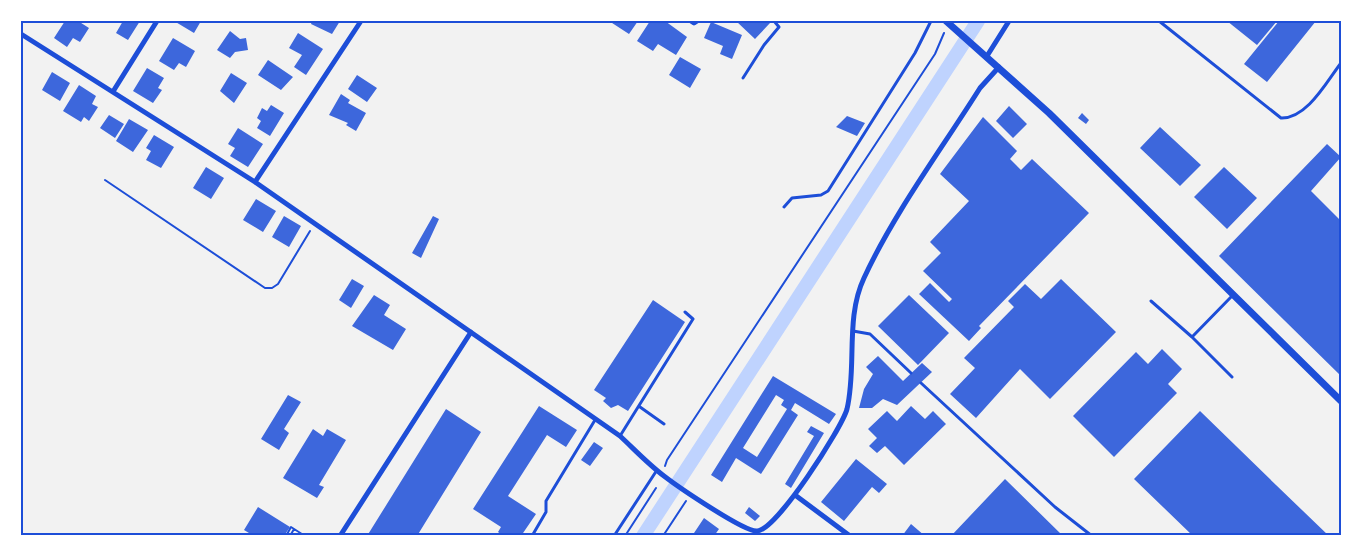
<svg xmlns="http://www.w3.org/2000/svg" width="1362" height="557" font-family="'IBM Plex Sans',sans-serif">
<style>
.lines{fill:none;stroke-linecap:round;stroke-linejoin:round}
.canal{stroke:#bfd3fe;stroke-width:14}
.building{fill:#3d67dc;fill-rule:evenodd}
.path{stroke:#1d4ed8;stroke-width:2}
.service{stroke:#1d4ed8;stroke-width:3}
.minor{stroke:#1d4ed8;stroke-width:5}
.tertiary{stroke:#1d4ed8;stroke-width:7}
.neatline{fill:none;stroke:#1d4ed8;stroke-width:2}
</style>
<rect width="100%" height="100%" fill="#f2f2f2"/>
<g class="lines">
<path class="canal" d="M643 536 978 21"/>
</g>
<path class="building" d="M65 21H78L89 28 80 42 73 38 67 47 54 38Z
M123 21H140L128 40 116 33Z
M174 21H201L194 33Z
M312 21H340L332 34 311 24Z
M609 21H638L629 34Z
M650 21H665L687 37 676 55 658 44 653 51 637 41Z
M736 21H768L770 23 755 39Z
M1227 21H1277L1257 45Z
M1279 21H1316L1267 82 1244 64Z
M711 22 742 35 732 59 720 54 723 46 704 38Z
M230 31 240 39 246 38 248 50 235 52 230 58 217 50Z
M298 33 323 49 306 75 294 67 302 55 289 48Z
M173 38 195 51 186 67 179 63 174 70 159 61Z
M680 57 701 69 690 88 669 75Z
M268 60 293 77 281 90 258 75Z
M147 68 164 78 158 88 162 90 153 103 133 91Z
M52 72 70 83 60 101 42 90Z
M231 73 247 83 234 103 220 91Z
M357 75 377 88 367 102 348 89Z
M79 85 96 96 92 104 98 107 89 121 84 117 81 122 63 111Z
M341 94 350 100 348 103 366 113 356 131 346 125 348 123 329 115Z
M271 105 284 113 270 136 257 128 261 121 257 118 262 108 267 111Z
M1009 106 1027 124 1013 138 996 121Z
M1082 113 1089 120 1086 124 1078 118Z
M109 115 124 124 115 138 100 128Z
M847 116 865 123 857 136 836 127Z
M983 117 1017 151 1010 159 1021 170 1032 159 1089 213 979 326 981 328 969 341 919 294 930 283 949 302 952 299 923 271 941 253 930 242 969 201 940 174Z
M129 119 148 130 133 152 116 141Z
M1160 127 1201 165 1180 186 1140 148Z
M238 128 263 144 248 167 230 156 235 148 228 144Z
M154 135 174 147 161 168 146 160 151 151 146 148Z
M1327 144 1341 157 1311 191 1341 221V376L1219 256Z
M206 167 224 178 211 199 193 188Z
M1224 167 1257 198 1227 229 1194 197Z
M256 199 276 211 263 232 243 220Z
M284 216 301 226 289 247 272 237Z
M433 216 439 219 421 258 412 253Z
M352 279 364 286 351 308 339 300Z
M1061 279 1116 332 1050 399 1020 369 976 418 950 394 975 368 964 358 1014 307 1008 301 1025 284 1041 299Z
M374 295 390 305 384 315 406 329 393 350 352 326Z
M909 295 949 333 918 365 878 326Z
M653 300 685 322 628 411 618 405 611 408 603 401 606 398 594 390Z
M1162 349 1182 369 1168 384 1177 393 1114 457 1073 416 1136 352 1148 364Z
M878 356 903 381 922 363 932 372 897 405 883 399 872 408H859L864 389 873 374 866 367Z
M773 376 836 414 829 424 795 403 791 410 798 415 761 474 736 458 722 482 711 475ZM776 395 784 400 781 405 787 409 757 457 743 448Z
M288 395 301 402 284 429 289 433 279 450 261 439Z
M539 406 577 430 566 447 547 435 508 496 536 514 521 536H503L498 532 501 527 473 509Z
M911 406 925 419 933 411 946 424 904 465 885 446 877 453 869 446 877 438 868 429 887 411 897 421Z
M446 409 481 432 417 536H367Z
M1200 411 1276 485 1329 536H1193L1134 479Z
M811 426 824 433 791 488 785 484 814 436 807 432Z
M313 429 323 436 327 429 346 440 319 485 324 487 317 498 283 478Z
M594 442 603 448 590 466 581 460Z
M856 459 887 484 879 493 872 487 844 521 821 502Z
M1005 479 1063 536H951Z
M258 507 290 527 284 536H254L244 530Z
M749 507 760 516 755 521 745 513Z
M704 518 719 529 714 536H692Z
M911 524 925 536H902Z"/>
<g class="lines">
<path class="path" d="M105 180 265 288H272L278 284 310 231
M665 466 667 460 935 54 944 33
M286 536 291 527 305 536
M290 536 294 529
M625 536 656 488
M663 536 686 501"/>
<path class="service" d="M1159 21 1281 118C1307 119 1327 81 1341 63
M743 78 764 45 779 27 774 21
M784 207 792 198 821 195 828 191 915 53 931 21
M1151 301 1192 337
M853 331 870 334 911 373
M1232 377 1192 337 1232 296
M921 383 1055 507 1092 536
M640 407 664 424
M620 436 693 319 685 312
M532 536 546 512V501L595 420
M614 536 657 470"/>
<path class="minor" d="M691 21 694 23 697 21
M21 34 255 182 620 436C634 449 648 464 664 476 677 486 744 532 757 531 776 531 842 428 847 409 857 367 845 318 864 278 894 213 941 150 980 88L999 67
M987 56 1009 21
M114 90 157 21
M255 182 361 21
M795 495 850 536
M340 536 471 332"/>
<path class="tertiary" d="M946 21 1049 113 1341 401"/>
</g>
<rect width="1362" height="557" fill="none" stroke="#ffffff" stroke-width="45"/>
<rect x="22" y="22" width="1318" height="512" class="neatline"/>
</svg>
